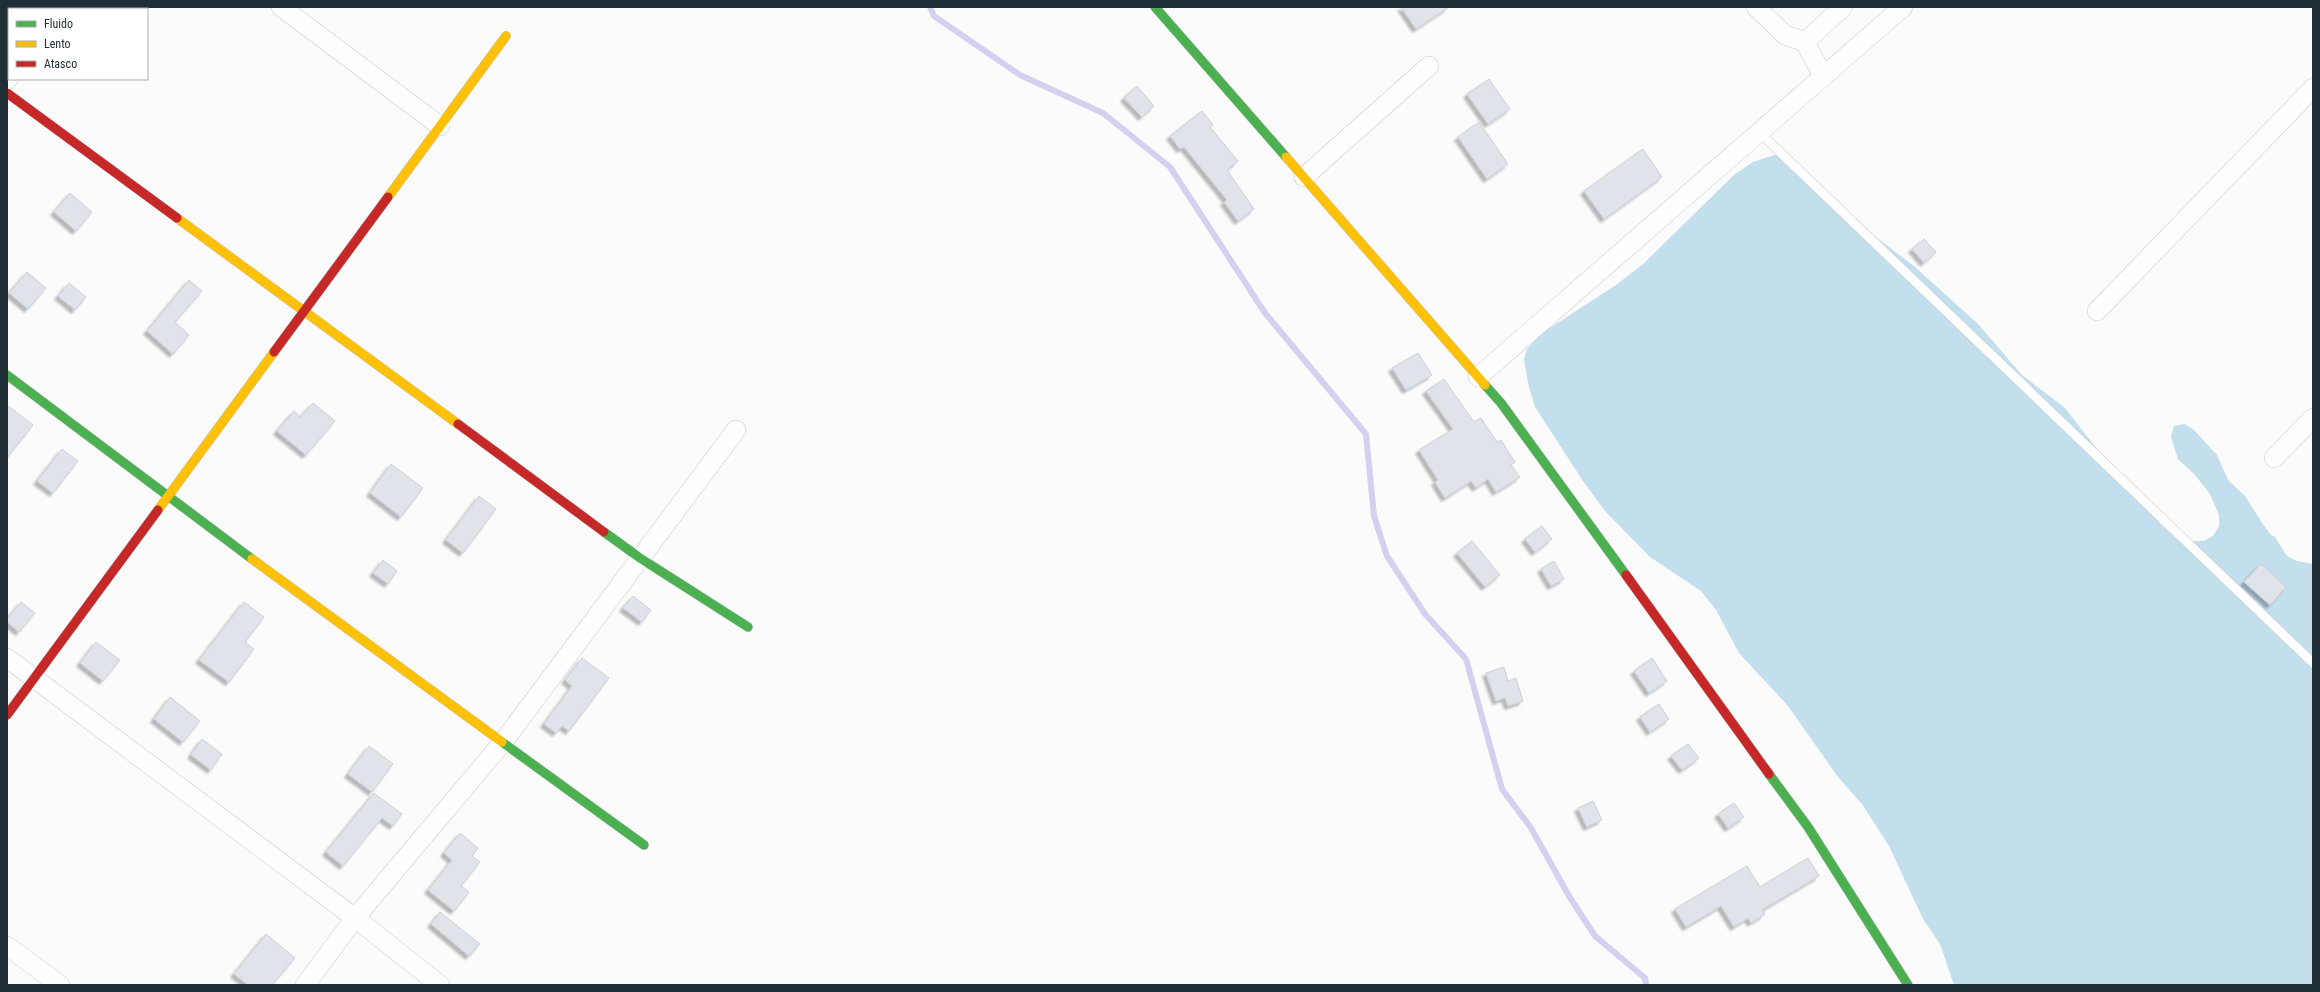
<svg xmlns="http://www.w3.org/2000/svg" width="2320" height="992" font-family="'Roboto Condensed',sans-serif">
<style>
.forest{fill:#c3deed}
.lines{fill:none;stroke-linecap:round;stroke-linejoin:round}
.stream{stroke:#d3d0f0;stroke-width:6}
.building{fill:#e0e3e9;stroke:#ccd0d6;filter:url(#shadow)}
.lane-casing{stroke:#c3cace;stroke-width:10}
.street-casing{stroke:#c3cace;stroke-width:20}
.fast-casing{stroke:#c3cace;stroke-width:10}
.slow-casing{stroke:#c3cace;stroke-width:10}
.jam-casing{stroke:#c3cace;stroke-width:10}
.lane{stroke:#fefefe;stroke-width:9}
.street{stroke:#fefefe;stroke-width:19}
.fast{stroke:#4caf50;stroke-width:9}
.slow{stroke:#ffc107;stroke-width:9}
.jam{stroke:#c62828;stroke-width:9}
</style>
<defs>
<filter id="shadow"><feDropShadow dx="-3.5" dy="3.5" stdDeviation="1" flood-color="#0004"/></filter>
</defs>
<rect width="100%" height="100%" fill="#fbfbfb"/>
<path class="forest" d="M1774 155 1785 156 1867 230 1915 267 1978 324 2022 375 2065 408 2104 458 2136 488 2161 525 2171 533 2193 541H2204L2213 536 2219 526V515L2210 494 2195 475 2178 459 2171 437 2174 426 2185 424 2194 430 2217 455 2228 480 2245 496 2262 523 2271 535 2275 537 2287 556 2297 561 2313 564V985H1954L1940 944 1923 919 1889 846 1862 804 1838 777 1788 706 1739 653 1716 610 1701 591 1650 557 1605 511 1583 481 1535 407 1528 383 1524 359 1527 349 1542 333 1616 285 1643 264 1735 174 1753 162Z"/>
<g class="lines">
<path class="stream" d="M930 7 934 16 1020 75 1103 113 1170 167 1265 313 1366 434 1374 516 1387 556 1425 614 1466 659 1502 789 1531 828 1569 896 1595 936 1645 978 1646 985"/>
</g>
<path class="building" d="M1401 7H1449L1416 29Z
M1489 79 1510 109 1488 124 1467 94Z
M1137 86 1154 106 1142 117 1124 98Z
M1202 111 1213 125 1210 127 1238 161 1227 170 1254 209 1238 221 1224 202 1227 200 1184 147 1180 149 1170 136Z
M1479 122 1508 164 1487 179 1458 137Z
M1643 149 1662 177 1604 219 1584 191Z
M70 193 92 212 76 231 54 212Z
M1924 239 1936 252 1924 263 1912 249Z
M27 272 46 288 28 309 9 293Z
M189 280 202 291 175 322 189 335 173 354 147 331Z
M69 283 86 297 75 310 58 296Z
M1418 353 1432 375 1406 390 1392 368Z
M1444 379 1474 422 1481 418 1497 442 1501 440 1515 462 1511 465 1520 477 1496 492 1488 479 1476 488 1471 481 1445 498 1435 482 1438 480 1419 450 1453 429 1426 391Z
M313 403 335 421 306 455 277 431 294 411 300 417Z
M7 405 33 425 7 458Z
M62 449 78 461 53 493 37 481Z
M391 464 423 488 401 517 370 493Z
M479 496 496 509 463 553 446 540Z
M1542 526 1552 539 1535 552 1525 539Z
M1472 541 1500 575 1485 587 1457 553Z
M383 560 397 571 388 584 373 573Z
M1554 561 1564 579 1551 586 1541 569Z
M2261 564 2286 587 2270 605 2244 582Z
M633 596 651 610 642 622 623 608Z
M21 602 35 613 19 632 7 622V619Z
M244 602 264 617 245 642 254 649 229 682 199 660Z
M96 642 120 660 103 681 80 663Z
M582 658 609 678 569 731 562 726 556 733 544 724 572 686 565 680Z
M1652 658 1667 681 1649 693 1634 671Z
M1504 667 1508 681 1516 678 1523 701 1508 706 1505 698 1496 701 1486 673Z
M170 697 200 721 183 742 154 719Z
M1659 704 1669 719 1650 732 1640 717Z
M202 739 222 754 211 770 191 755Z
M1688 744 1699 758 1682 770 1671 756Z
M369 746 393 764 372 792 348 774Z
M374 793 402 814 393 826 382 818 343 866 326 852Z
M1593 801 1602 820 1587 827 1578 808Z
M1734 803 1744 817 1728 828 1718 814Z
M460 833 478 848 472 856 480 862 461 886 469 892 454 911 428 890 452 860 444 853Z
M1808 858 1819 876 1762 910 1765 914 1751 923 1748 918 1734 927 1721 906 1686 927 1675 909 1747 866 1760 887Z
M440 912 480 944 469 956 431 924Z
M266 934 295 958 272 985H248L234 974Z"/>
<g class="lines">
<defs>
<path id="lane" d="M1759 132 2313 663"/>
<path id="street" d="M281 7 440 126
M1756 7 1785 35 1805 42 1823 76
M60 9 62 7
M1805 42 1843 7
M7 80 9 77
M1304 177 1429 66
M2097 311 2313 88
M1478 377 1903 7
M2274 458 2313 418
M7 658 355 918 440 985
M7 946 60 985
M305 985 355 918 503 742 736 430"/>
<path id="fast" d="M1155 7 1286 157
M7 375 252 559
M1485 385 1501 403 1626 575
M604 532 640 558 748 627
M502 742 644 845
M1769 774 1808 827 1908 985"/>
<path id="slow" d="M1286 157 1485 385
M388 197 506 36
M177 218 458 424
M158 510 274 352
M252 559 502 742"/>
<path id="jam" d="M7 93 177 218
M274 352 388 197
M458 424 604 532
M1626 575 1769 774
M7 715 158 510"/>
</defs>
<use href="#lane" class="lane-casing"/>
<use href="#street" class="street-casing"/>
<use href="#fast" class="fast-casing"/>
<use href="#slow" class="slow-casing"/>
<use href="#jam" class="jam-casing"/>
<use href="#lane" class="lane"/>
<use href="#street" class="street"/>
<use href="#fast" class="fast"/>
<use href="#slow" class="slow"/>
<use href="#jam" class="jam"/>
</g>
<rect width="2320" height="992" fill="none" stroke="#202e35" stroke-width="16"/>
<rect x="8" y="8" width="140" height="72" fill="#ffffff" stroke="#a6abae"/>
<rect x="16" y="21" width="20" height="6" fill="#4caf50" stroke="#a6abae"/>
<text x="44" y="28" font-size="12" fill="#202e35">Fluido</text>
<rect x="16" y="41" width="20" height="6" fill="#ffc107" stroke="#a6abae"/>
<text x="44" y="48" font-size="12" fill="#202e35">Lento</text>
<rect x="16" y="61" width="20" height="6" fill="#c62828" stroke="#a6abae"/>
<text x="44" y="68" font-size="12" fill="#202e35">Atasco</text>
</svg>
